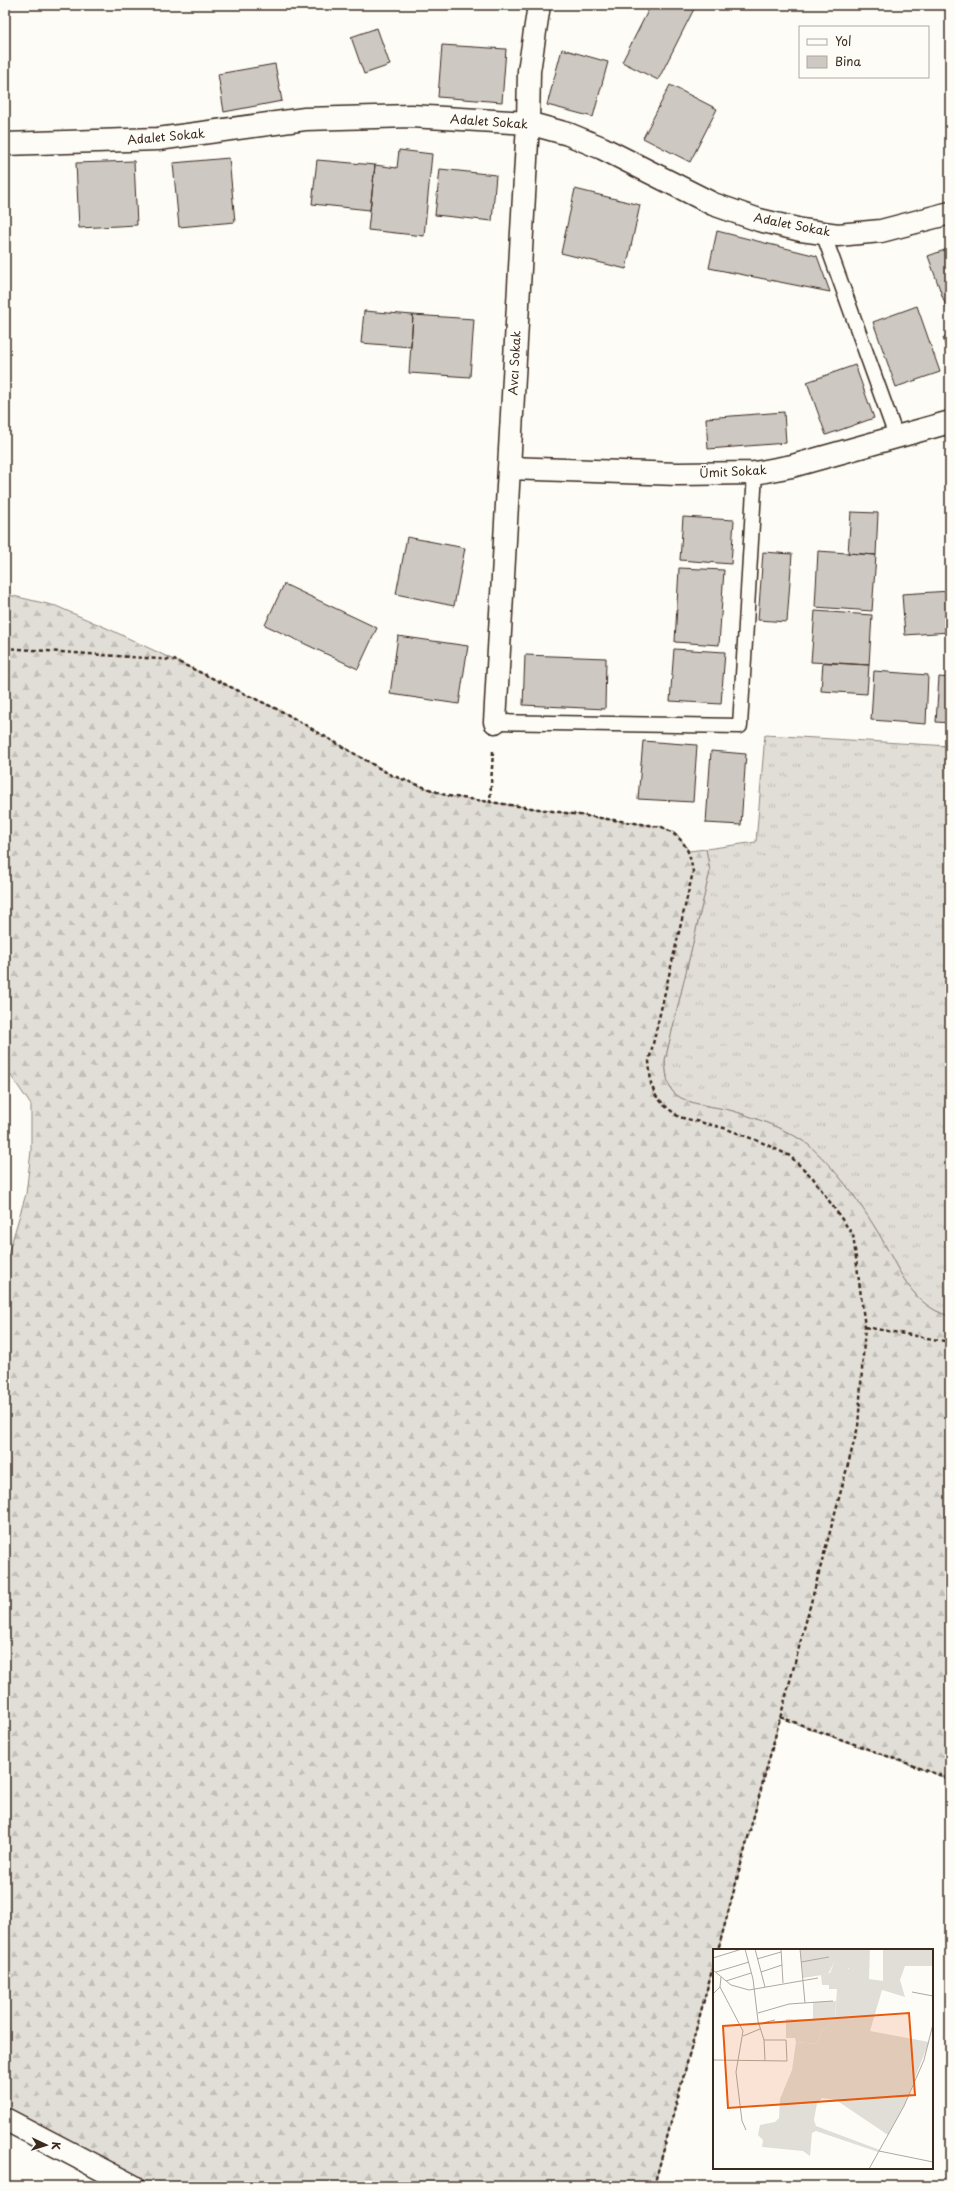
<svg xmlns="http://www.w3.org/2000/svg" width="955" height="2191" font-family="'Playpen Sans',sans-serif">
<style>
.grass{fill:url(#grass-tufts);stroke:#8e847a}
.forest{fill:url(#forest-firs);stroke:#8e847a}
.building{fill:#cdc8c2;stroke:#3b2a1e}
.lines{fill:none;stroke-linecap:round;stroke-linejoin:round}
.lane-casing{stroke:#3b2a1e;stroke-width:17}
.street-casing{stroke:#3b2a1e;stroke-width:25}
.path{stroke:#3b2a1e;stroke-width:2.5;stroke-dasharray:4 3;stroke-linecap:butt}
.lane{stroke:#fdfcf7;stroke-width:14}
.street{stroke:#fdfcf7;stroke-width:22}
.labels{text-anchor:middle;stroke-width:3.5;stroke-linejoin:round;paint-order:stroke}
.street-label{font-size:12px;fill:#3b2a1e;stroke:#fdfcf7}
.inset-road{fill:none;stroke:#afa8a0;stroke-width:1}
.view{fill:#e8590c;fill-opacity:0.15;stroke:#e8590c;stroke-width:2}
.inset-edge{fill:none;stroke:#3b2a1e;stroke-width:2}
</style>
<defs>
<pattern id="grass-tufts" width="24" height="20" patternUnits="userSpaceOnUse"><rect width="24" height="20" fill="#e1ded7"/><path d="M3 7l-1-3M5 7V3M7 7l1-3M15 17l-1-3M17 17v-4M19 17l1-3" fill="none" stroke="#c2bfb8"/></pattern>
<pattern id="forest-firs" width="22" height="20" patternUnits="userSpaceOnUse"><rect width="22" height="20" fill="#e1ded7"/><path d="M5 1l3.5 6h-7zM16 11l3.5 6h-7z" fill="#c2bfb8"/></pattern>
</defs>
<rect width="100%" height="100%" fill="#fdfcf7"/>
<filter id="ink" filterUnits="userSpaceOnUse"><feTurbulence type="fractalNoise" baseFrequency=".025" numOctaves="2"/><feDisplacementMap in="SourceGraphic" scale="8" xChannelSelector="R" yChannelSelector="G"/><feConvolveMatrix kernelMatrix="1 2 1 2 8 2 1 2 1" color-interpolation-filters="sRGB"/></filter>
<g filter="url(#ink)">
<path class="grass" d="M765 735 950 746V1316C908 1306 895 1258 874 1226 856 1197 837 1171 812 1148 794 1132 756 1118 733 1111 715 1106 690 1106 675 1094 666 1086 666 1071 665 1060L710 871 706 849 756 842Z"/>
<path class="forest" d="M5 594 56 606 111 630 283 712 391 775 448 796 662 827 677 834 689 851 706 849 710 871 665 1060C666 1071 666 1086 675 1094 690 1106 715 1106 733 1111 756 1118 794 1132 812 1148 837 1171 856 1197 874 1226 895 1258 908 1306 950 1316V1779L780 1718 718 1950H714V1963L654 2186H133L5 2119V1265L26 1194 31 1151V1105L5 1067Z"/>
<path class="building" d="M651 5H696L658 80 622 62Z
M377 28 390 65 364 74 351 37Z
M442 45 506 49 502 102 438 97Z
M562 49 608 62 593 117 547 105Z
M275 64 282 101 224 112 218 74Z
M670 85 717 109 690 162 643 138Z
M399 150 432 154 424 236 368 230 375 165 397 168Z
M229 158 235 222 179 227 173 163Z
M317 160 375 165 370 210 312 204Z
M134 161 137 225 79 228 76 163Z
M440 169 496 175 492 221 435 215Z
M575 189 640 205 626 269 561 253Z
M717 231 817 256 830 292 709 268Z
M950 248V314L949 315 928 256Z
M917 306 940 372 896 387 873 322Z
M364 311 413 315 411 347 361 343Z
M413 315 474 319 470 377 409 373Z
M950 336V359L943 338Z
M855 365 874 418 826 435 807 382Z
M784 412 786 443 708 449 706 418Z
M851 512 878 513 876 555 848 553Z
M683 517 734 520 731 564 680 560Z
M407 537 465 548 454 606 396 594Z
M818 551 876 555 872 611 815 607Z
M763 552 792 554 787 622 758 620Z
M679 568 724 570 719 645 675 642Z
M284 584 377 628 358 669 265 625Z
M950 591V632L905 635 902 594Z
M815 611 872 615 869 665 811 662Z
M398 636 468 646 459 704 390 694Z
M674 649 725 652 721 704 670 701Z
M525 655 606 658 605 709 523 705Z
M823 662 869 665 867 694 821 691Z
M874 671 928 675 926 724 871 720Z
M939 677 950 678V723L936 722Z
M643 741 697 745 693 802 638 799Z
M711 751 746 754 741 825 706 823Z"/>
<g class="lines">
<defs>
<path id="lane" d="M823 233 896 436
M495 722 740 726 755 473"/>
<path id="street" d="M5 144 158 139 305 119 411 116 528 123 568 134 602 148 713 204 759 220 801 230 838 235 881 231 950 213
M509 468 678 474 755 473 792 466 950 422
M495 722 528 123 529 71 539 5
M5 2119 133 2186"/>
</defs>
<use href="#lane" class="lane-casing"/>
<use href="#street" class="street-casing"/>
<path class="path" d="M5 648 174 660 283 712 391 775 448 796 490 802
M493 751 490 802 662 827C684 838 689 848 693 872L649 1061 651 1084 656 1096 665 1106 679 1117 724 1128 761 1142 790 1156 813 1178 853 1235 865 1327 858 1427 718 1950
M865 1327 950 1342
M780 1717 950 1779
M654 2186 714 1963"/>
<use href="#lane" class="lane"/>
<use href="#street" class="street"/>
</g>
</g>
<g class="labels">
<g class="street-label">
<text transform="translate(489 122) rotate(4)" y="4">Adalet Sokak</text>
<text transform="translate(166 137) rotate(-5)" y="4">Adalet Sokak</text>
<text transform="translate(792 225) rotate(11)" y="4">Adalet Sokak</text>
<text transform="translate(515 363) rotate(-87)" y="4">Avcı Sokak</text>
<text transform="translate(733 472) rotate(-3)" y="4">Ümit Sokak</text>
</g>
</g>
<g transform="translate(713 1949)">
<rect width="220" height="220" fill="#fdfcf7"/>
<path d="M87 0H138V18L134 20 121 14 115 25 90 29ZM123 52 122 70 108 83 104 95 83 93 82 89H73V70H100V53Z" fill="#e1ded7"/>
<path d="M138 0H157L156 30 170 32V0H220V17H192L187 31 192 48 169 41 157 82 216 93 191 157 175 186 123 151 109 149 104 154 101 171 103 177 167 201 165 203 103 182 99 184 97 207 90 202 49 198 50 191 45 186 47 176 62 173 66 169 67 150 79 121 83 93 104 95 108 83 122 70 124 40H116V36H109L108 26 117 24 121 14 136 20Z" fill="#e1ded7"/>
<path class="inset-road" d="M32 0 40 30 45 72 51 91 52 112M42 0 52 38M68 0 70 34M87 0 92 54M0 9 29 0M44 10 68 3M88 13 116 8M0 21 18 36 36 41 105 29M3 23 36 13M48 23 69 16M13 32 38 24M7 38 30 82 23 123 29 172 33 181M199 43 220 47M0 45 7 38 8 28M45 64 76 55 120 52M45 75 62 71M30 87 47 80M0 111 74 112 73 91H51M166 202 220 213M156 220 191 157 211 111 220 75"/>
<path class="view" d="M196 64 202 146 15 159 10 77Z"/>
<rect width="220" height="220" class="inset-edge"/>
</g>
<rect width="955" height="2191" fill="none" stroke="#fdfcf7" stroke-width="20"/>
<rect x="10" y="10" width="935" height="2171" fill="none" stroke="#3b2a1e" stroke-width="1.5" filter="url(#ink)"/>
<rect x="799" y="26" width="130" height="52" fill="#fdfcf7" stroke="#afa8a0"/>
<rect x="807" y="39" width="20" height="6" fill="#fdfcf7" stroke="#afa8a0"/>
<text x="835" y="46" font-size="12" fill="#3b2a1e">Yol</text>
<rect x="807" y="56" width="20" height="12" fill="#cdc8c2" stroke="#afa8a0"/>
<text x="835" y="66" font-size="12" fill="#3b2a1e">Bina</text>
<g transform="translate(46 2145) rotate(94)" stroke="#fdfcf7" stroke-width="3" paint-order="stroke">
<path d="M0-3L7 15L0 10L-7 15Z" fill="#3b2a1e"/>
<text y="-6" font-size="11" font-weight="bold" text-anchor="middle" fill="#3b2a1e">K</text>
</g>
</svg>
